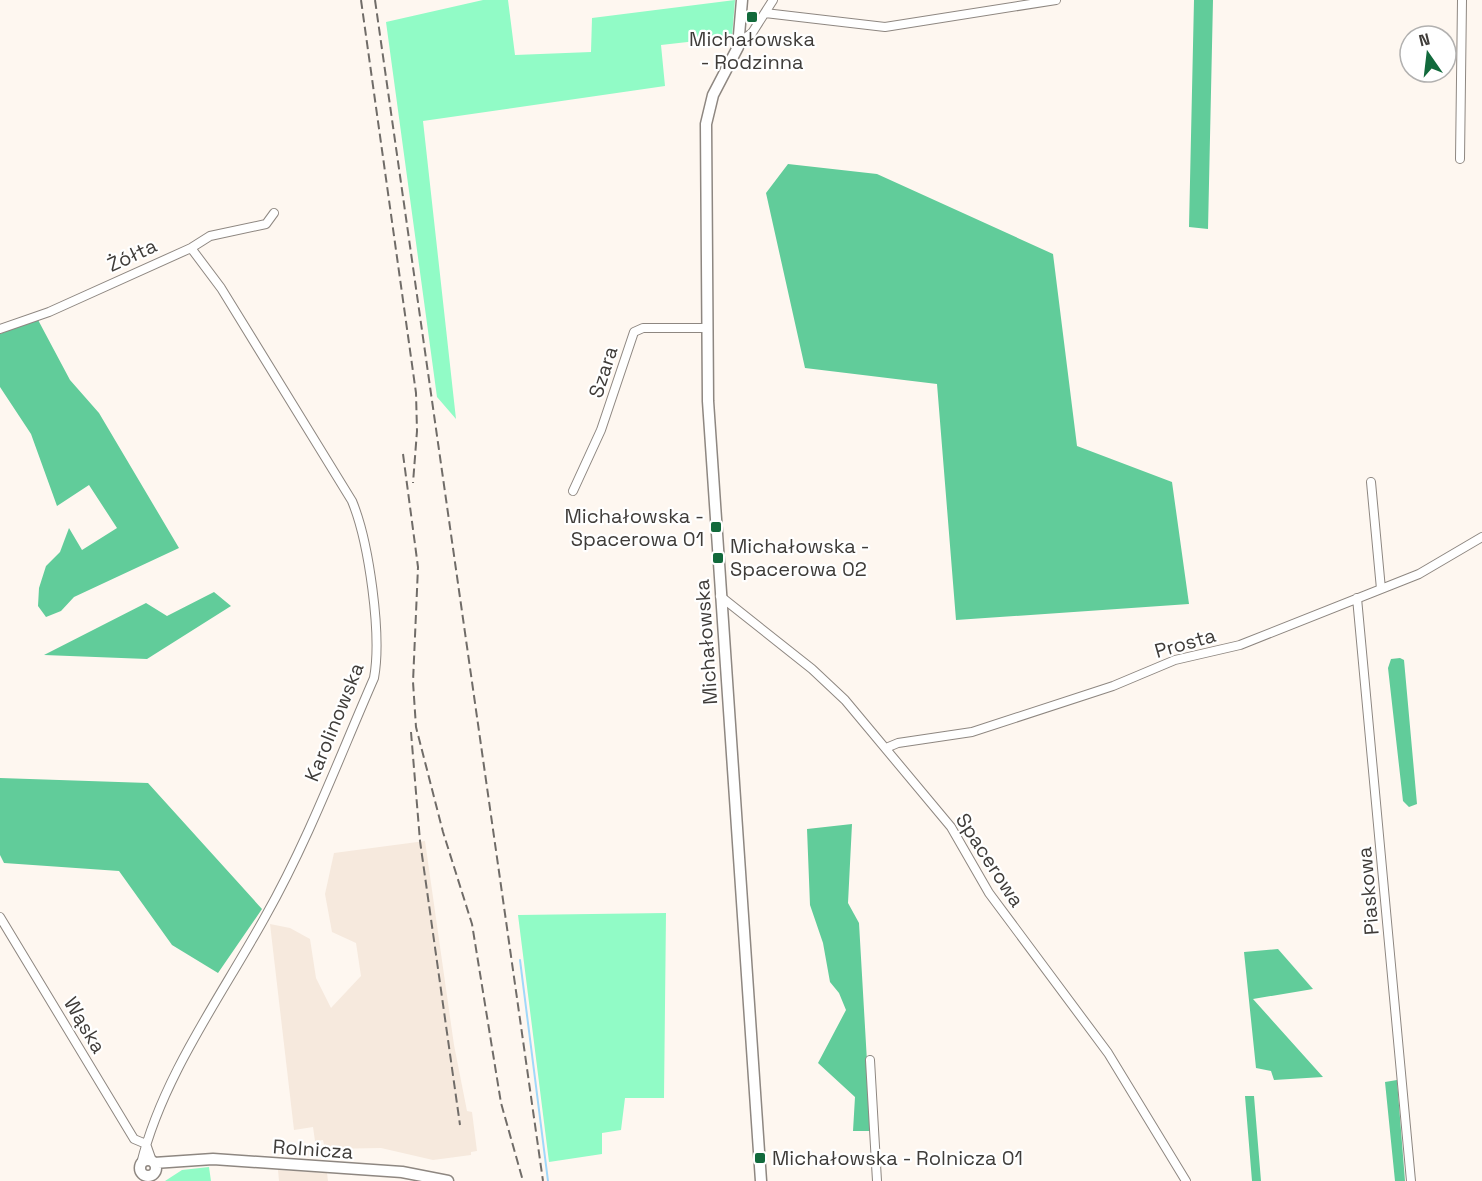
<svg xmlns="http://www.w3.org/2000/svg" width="1482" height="1181" font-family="'Space Grotesk',sans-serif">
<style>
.built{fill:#f6e9dd}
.green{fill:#91fbc6}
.forest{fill:#61cc9a}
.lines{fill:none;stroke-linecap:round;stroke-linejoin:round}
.stream{stroke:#a0d8fa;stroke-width:2}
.street-casing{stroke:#8e8781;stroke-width:10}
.secondary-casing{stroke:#8e8781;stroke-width:13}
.street{stroke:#fff;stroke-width:8}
.secondary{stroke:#fff;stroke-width:10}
.rail{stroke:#706c68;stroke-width:2;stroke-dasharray:9 4.5;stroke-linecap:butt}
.poi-dot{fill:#126a3c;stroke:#fff;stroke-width:2}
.labels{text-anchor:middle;stroke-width:4.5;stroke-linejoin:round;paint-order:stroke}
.poi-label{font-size:20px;fill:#3f3c39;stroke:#fff;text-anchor:start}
.street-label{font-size:20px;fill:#3f3c39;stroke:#fff}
</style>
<rect width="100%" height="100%" fill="#fef7f0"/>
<path class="built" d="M425 841 454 1045 467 1111 472 1112 477 1151 471 1152V1155L433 1160 381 1148 325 1149 323 1140 315 1141 313 1127 294 1130 270 924 290 928 310 939 316 978 331 1008 361 976 356 943 332 932 325 894 334 853Z
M278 1170 327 1173 328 1181H279Z"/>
<path class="green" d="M483 0H508L515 55 591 52 592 18 735 0 732 37 661 45 665 86 423 121 456 419 437 397 386 22Z
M666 913 664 1098H625L621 1130 602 1133V1154L549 1162 518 915Z
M209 1167 211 1181H165L182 1170Z"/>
<path class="forest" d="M1194 0H1213L1208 229 1189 227Z
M788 164 877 174 1053 254 1077 446 1172 482 1189 604 956 620 937 384 805 368 766 193Z
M37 318 70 380 99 413 179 548 74 597 61 611 46 617 38 606 39 588 46 566 60 552 69 528 82 550 117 528 89 485 57 506 31 434 0 387V334Z
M214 592 231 606 147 659 44 655 146 603 167 616Z
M1400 658 1404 660 1417 804 1409 807 1403 801 1388 668 1391 659Z
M0 778 148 783 262 909 218 973 172 945 119 871 4 863 0 855Z
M852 824 848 903 859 923 871 1131H853L855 1097 818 1063 846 1010 839 993 830 982 823 943 810 905 807 829Z
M1278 949 1313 989 1253 999 1323 1077 1274 1080 1271 1071 1256 1068 1244 952Z
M1397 1080 1405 1181H1395L1385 1082Z
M1245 1096H1254L1261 1181H1252Z"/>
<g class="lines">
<path class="stream" d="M520 960 548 1181"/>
<defs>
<path id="street" d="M765 13 885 27 1056 0
M740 41 752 33 773 0
M1460 159 1462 0
M0 329 49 312 191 248 210 236 266 224 274 213
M1371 482 1381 589
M573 491 601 430 634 332 643 328H707
M720 596 812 669 845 700 951 827 989 893 1108 1053 1186 1181
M1357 598 1411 1181
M886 748 898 743 972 732 1113 686 1175 660 1240 645 1419 574 1482 537
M0 917 134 1139 146 1144
M870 1060 877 1181
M146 1144 152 1161
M141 1164C162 1077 222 995 265 917 308 841 339 758 374 678 382 635 369 542 352 501L221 288 191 248"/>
<path id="secondary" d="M742 0 738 47 713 95 706 124 708 401 761 1181
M140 1168a8 8 0 1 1 16 0a8 8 0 1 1-16 0Z
M154 1163 213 1159 402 1172 448 1181"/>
</defs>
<use href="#street" class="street-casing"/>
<use href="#secondary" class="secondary-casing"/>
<use href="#street" class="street"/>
<use href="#secondary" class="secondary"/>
<path class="rail" d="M361 0 416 393 417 431 413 483
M375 0 543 1181
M403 454 418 567 413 682 416 727 443 832 472 924 501 1103 523 1181
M411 732 420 841 460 1125"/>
</g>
<g class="poi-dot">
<rect x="746" y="11" width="12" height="12" rx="3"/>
<rect x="710" y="521" width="12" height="12" rx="3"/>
<rect x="712" y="552" width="12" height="12" rx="3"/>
<rect x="754" y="1152" width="12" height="12" rx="3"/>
</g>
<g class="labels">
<g class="poi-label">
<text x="752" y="46" text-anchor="middle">Michałowska<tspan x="752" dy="23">- Rodzinna</tspan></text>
<text x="704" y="523" text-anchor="end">Michałowska -<tspan x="704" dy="23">Spacerowa 01</tspan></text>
<text x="730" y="553">Michałowska -<tspan x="730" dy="23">Spacerowa 02</tspan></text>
<text x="772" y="1165">Michałowska - Rolnicza 01</text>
</g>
<g class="street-label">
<text transform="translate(132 255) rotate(-25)" y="7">Żółta</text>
<text transform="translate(603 372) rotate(-72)" y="7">Szara</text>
<text transform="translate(706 642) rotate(-94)" y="7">Michałowska</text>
<text transform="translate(1185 643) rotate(-16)" y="7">Prosta</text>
<text transform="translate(334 722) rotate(-68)" y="7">Karolinowska</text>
<text transform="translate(990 860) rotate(57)" y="7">Spacerowa</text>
<text transform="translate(1368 891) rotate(-95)" y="7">Piaskowa</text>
<text transform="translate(85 1025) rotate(59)" y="7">Wąska</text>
<text transform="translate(313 1149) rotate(4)" y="7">Rolnicza</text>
</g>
</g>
<g transform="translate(1428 54) rotate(346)"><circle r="28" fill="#ffffff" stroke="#b2b1b0" stroke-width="1.5"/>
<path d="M0-4.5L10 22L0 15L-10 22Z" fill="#126a3c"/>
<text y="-9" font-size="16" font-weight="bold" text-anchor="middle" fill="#3f3c39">N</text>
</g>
</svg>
